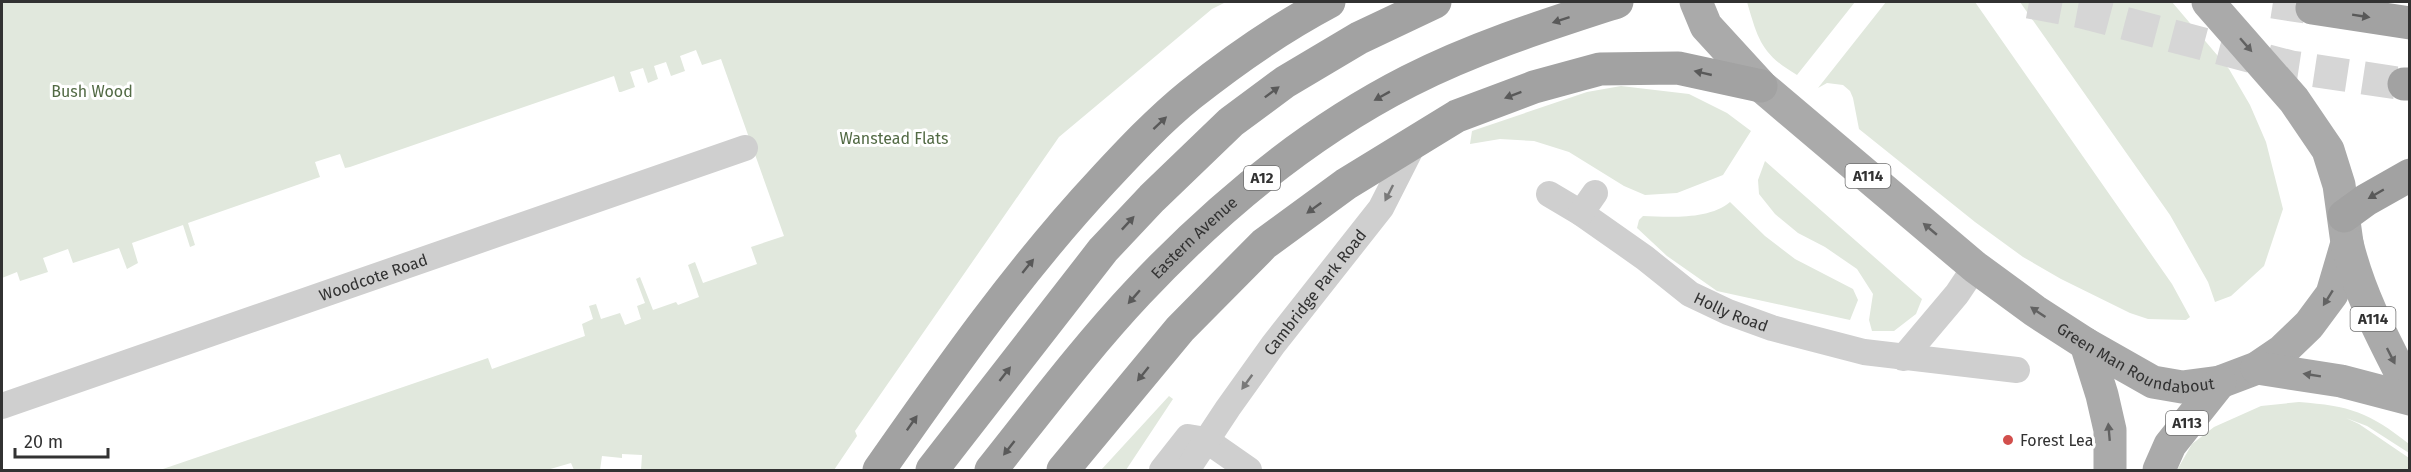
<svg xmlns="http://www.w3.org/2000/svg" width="2411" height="472" font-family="'Fira Sans',sans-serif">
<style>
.green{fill:#e1e8dd}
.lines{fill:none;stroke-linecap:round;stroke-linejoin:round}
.trunk-tunnel{stroke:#d6d6d6;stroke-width:33;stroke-dasharray:33 16;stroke-linecap:butt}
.minor{stroke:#cfcfcf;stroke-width:26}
.primary{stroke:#aaa;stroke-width:33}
.trunk{stroke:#a2a2a2;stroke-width:33}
.oneway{fill:#595959}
.oneway2{fill:#626262}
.oneway3{fill:#797979}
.poi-dot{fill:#d24f4c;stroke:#fff;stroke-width:2}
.labels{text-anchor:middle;stroke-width:6;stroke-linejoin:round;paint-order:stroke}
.shield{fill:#fff;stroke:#707070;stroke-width:1.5}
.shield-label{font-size:15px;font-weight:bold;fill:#323232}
.park-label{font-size:16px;fill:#526a44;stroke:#fff}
.street-label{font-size:16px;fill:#323232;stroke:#fff}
.poi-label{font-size:16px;fill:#323232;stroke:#fff;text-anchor:start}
</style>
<rect width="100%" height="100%" fill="#fff"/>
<path class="green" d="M2 2H1226L1212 9 1059 137 855 431 857 436 834 470H641L642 455 622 454V458L602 456 600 470H574L571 463 547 470H160L488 358 492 369 585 336 582 324 593 319 589 306 596 304 601 319 620 313 625 325 641 319 637 306 645 303 636 279 640 277 653 310 676 302 678 305 699 297 688 265 695 262 703 283 757 264 751 247 784 236 721 59 702 65 696 50 680 56 685 71 671 76 666 62 654 66 658 79 648 83 643 68 630 72 635 87 621 92H619L614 76 350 167 345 168 340 154 315 162 320 177 188 223 195 245 190 247 183 225 132 243 138 263 127 269 119 248 73 263 68 249 43 258 48 272 20 281 17 272 2 278Z
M1747 2H1855L1797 75C1761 54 1758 39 1747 2Z
M1886 2H1975L2172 284 2190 317 2186 320 2148 319 2130 313 2061 279 2023 257 1975 222 1859 129 1853 98 1850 91 1843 85 1827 83 1818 88Z
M2020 2H2172L2229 69 2250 105 2266 142 2283 209 2264 266 2231 296 2215 302 2208 282 2170 215Z
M1621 86 1689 94 1727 113 1751 131 1723 175 1677 193 1645 195 1624 186 1569 152 1534 141 1500 139 1470 144 1472 131 1587 92Z
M1765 161 1922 299 1916 314 1894 331H1872L1869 320 1873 294 1857 269 1825 247 1798 233 1775 214 1759 194 1758 180Z
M1730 202 1765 236 1795 259 1853 289 1858 300 1850 320 1717 291 1667 256 1637 228 1639 220 1643 216C1669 217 1709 220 1730 202Z
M1169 396 1173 399 1126 470H1101Z
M2299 402C2350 406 2369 412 2409 444V453L2367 426 2346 418 2359 424 2409 458V470H2177L2192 444 2214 427 2261 406Z"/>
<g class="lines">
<path class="trunk-tunnel" d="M2029 2 2082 12 2291 67 2404 84
M2273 2 2312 8"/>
<g class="minor">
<path id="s1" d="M1549 194 1581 213 1645 258 1690 294 1728 312 1772 328 1864 352 2017 370"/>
<path d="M1581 213 1595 193"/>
<path d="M1903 358 1957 294 1975 267"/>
<path id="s2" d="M2 406 745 148"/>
<path d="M1162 470 1188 437 1206 440 1249 470"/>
<path id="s3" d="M1187 470 1228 408 1273 345 1381 208 1415 141"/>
</g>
<g class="primary">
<path id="s4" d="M1696 2 1706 26 1761 86 1975 267 2035 311 2086 344 2153 382 2182 387 2220 382 2257 368 2282 351 2309 325 2332 294 2347 243 2339 185 2328 150 2294 100 2208 2"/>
<path d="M2347 243C2360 297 2385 342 2410 391"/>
<path d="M2086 344 2102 395 2110 430V470"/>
<path d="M2257 368 2341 381 2410 399"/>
<path d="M2159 470 2170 445 2220 382"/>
</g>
<g class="trunk">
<path d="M2312 8 2410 23"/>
<path d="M2404 84H2410"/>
<path d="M2344 216 2366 200 2410 175"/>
<path d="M879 470C949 370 1019 270 1103 180 1130 151 1159 120 1190 95 1234 60 1280 28 1329 2"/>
<path d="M932 470 1103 250 1152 198 1231 122 1285 82 1359 38 1435 2"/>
<path id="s5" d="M991 470C1038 411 1087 346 1138 292 1217 208 1307 133 1409 81 1476 47 1546 25 1617 2"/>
<path d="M1063 470 1180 329 1264 244 1346 184 1457 116 1534 87 1600 69 1678 68 1761 86"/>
</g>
</g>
<defs><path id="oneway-solid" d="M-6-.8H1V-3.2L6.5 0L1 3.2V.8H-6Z" transform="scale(1.5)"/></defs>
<g class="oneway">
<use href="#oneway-solid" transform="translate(2361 16) rotate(9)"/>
<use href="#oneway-solid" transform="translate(1561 20) rotate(162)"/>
<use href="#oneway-solid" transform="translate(1703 73) rotate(-167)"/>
<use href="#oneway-solid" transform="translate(1272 92) rotate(-37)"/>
<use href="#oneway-solid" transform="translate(1513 95) rotate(159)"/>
<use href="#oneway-solid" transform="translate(1382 96) rotate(151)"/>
<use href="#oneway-solid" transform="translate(1160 123) rotate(-43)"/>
<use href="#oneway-solid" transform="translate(2376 194) rotate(150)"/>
<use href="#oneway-solid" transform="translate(1314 208) rotate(144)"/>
<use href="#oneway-solid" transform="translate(1128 223) rotate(-47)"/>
<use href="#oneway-solid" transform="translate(1028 266) rotate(-51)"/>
<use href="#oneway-solid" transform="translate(1134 297) rotate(131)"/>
<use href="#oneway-solid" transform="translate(1005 374) rotate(-52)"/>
<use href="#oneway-solid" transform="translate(1143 374) rotate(129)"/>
<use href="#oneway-solid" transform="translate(912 423) rotate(-55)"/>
<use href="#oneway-solid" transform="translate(1009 448) rotate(128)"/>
</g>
<g class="oneway2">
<use href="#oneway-solid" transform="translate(2246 45) rotate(49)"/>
<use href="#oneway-solid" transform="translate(1930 229) rotate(-140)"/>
<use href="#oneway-solid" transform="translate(2328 298) rotate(122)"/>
<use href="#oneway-solid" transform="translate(2038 312) rotate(-146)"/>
<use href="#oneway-solid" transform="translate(2391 356) rotate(63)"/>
<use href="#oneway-solid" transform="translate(2312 375) rotate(-171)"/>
<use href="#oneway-solid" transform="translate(2109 432) rotate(-95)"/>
</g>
<g class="oneway3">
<use href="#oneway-solid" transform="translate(1389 193) rotate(117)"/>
<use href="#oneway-solid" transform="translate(1247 382) rotate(126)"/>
</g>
<circle class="poi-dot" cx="2008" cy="440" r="6"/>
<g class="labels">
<g class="shield">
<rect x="1845.5" y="164" width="45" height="24" rx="4.5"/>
<rect x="1244" y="166" width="36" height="24" rx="4.5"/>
<rect x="2350.5" y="307" width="45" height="24" rx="4.5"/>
<rect x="2166" y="411" width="42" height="24" rx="4.5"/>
</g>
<g class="shield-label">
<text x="1868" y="181">A114</text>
<text x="1262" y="183">A12</text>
<text x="2373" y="324">A114</text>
<text x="2187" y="428">A113</text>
</g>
<g class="park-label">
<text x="92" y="97">Bush Wood</text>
<text x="894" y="144">Wanstead Flats</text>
</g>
<g class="street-label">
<text dy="6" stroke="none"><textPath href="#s5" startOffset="309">Eastern Avenue</textPath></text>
<text dy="6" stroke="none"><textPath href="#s2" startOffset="393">Woodcote Road</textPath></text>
<text dy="6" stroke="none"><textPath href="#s3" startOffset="219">Cambridge Park Road</textPath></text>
<text dy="6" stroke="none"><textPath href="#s1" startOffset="218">Holly Road</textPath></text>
<text dy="6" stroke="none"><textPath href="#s4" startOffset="576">Green Man Roundabout</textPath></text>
</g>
<g class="poi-label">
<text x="2020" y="446">Forest Lea</text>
</g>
</g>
<rect width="2411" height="472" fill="none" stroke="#323232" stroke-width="6"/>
<path d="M15 448v9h93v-9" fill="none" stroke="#323232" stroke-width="3"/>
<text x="24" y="448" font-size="18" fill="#323232" stroke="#ffffff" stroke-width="4.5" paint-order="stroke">20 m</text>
</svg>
